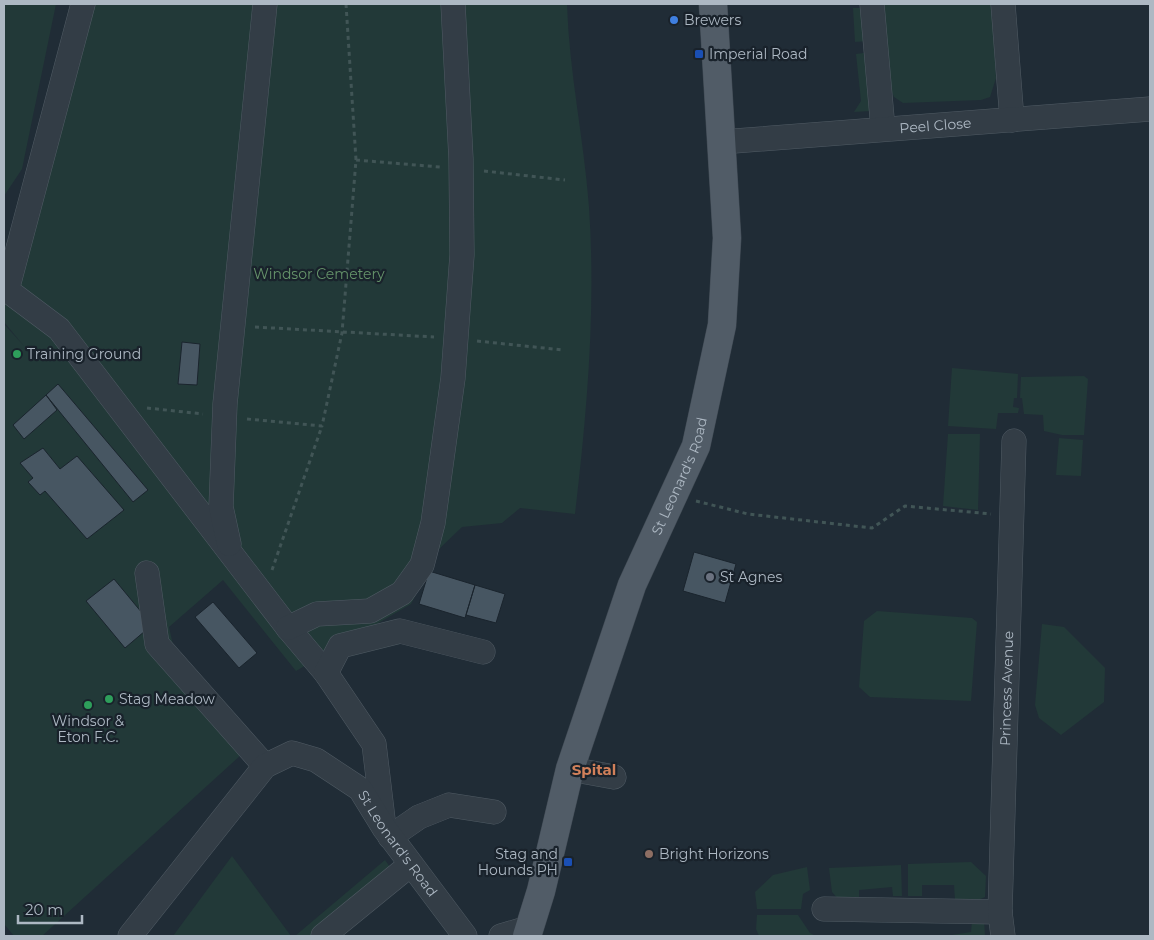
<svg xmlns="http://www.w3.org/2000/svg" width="1154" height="940" font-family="Montserrat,sans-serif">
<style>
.green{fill:#223938}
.building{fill:#475662;stroke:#1a242d}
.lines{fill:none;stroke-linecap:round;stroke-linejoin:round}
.minor-casing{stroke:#505b64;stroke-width:25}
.major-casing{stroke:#3f4953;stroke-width:29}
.path{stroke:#415556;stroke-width:3;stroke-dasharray:4 4;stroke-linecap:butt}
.minor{stroke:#333d46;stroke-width:24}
.major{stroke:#515c67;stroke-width:28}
.shop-dot{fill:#3f7fe0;stroke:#19222b;stroke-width:2}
.transit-dot{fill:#1a4fb4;stroke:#19222b;stroke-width:2}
.leisure-dot{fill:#2e9e5b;stroke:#19222b;stroke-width:2}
.worship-dot{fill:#6b7280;stroke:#19222b;stroke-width:2}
.education-dot{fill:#8d6e63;stroke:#19222b;stroke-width:2}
.labels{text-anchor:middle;stroke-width:4.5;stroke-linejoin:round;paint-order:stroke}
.poi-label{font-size:14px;fill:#adb8c3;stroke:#19222b;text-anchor:start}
.street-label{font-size:14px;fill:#adb8c3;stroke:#19222b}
.park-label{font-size:14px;fill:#65936a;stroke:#19222b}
.neighbourhood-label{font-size:15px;font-weight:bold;fill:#d1805a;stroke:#19222b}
</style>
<rect width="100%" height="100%" fill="#202c36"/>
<path class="green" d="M4 4H56L22 169 4 196Z
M85 4H567C569 72 584 139 589 207 596 310 587 412 575 514L520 508 502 523 462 527 438 550 411 604 296 671 223 580 169 627 175 654 253 744 42 936H14L4 924V324L24 346 4 322V301Z
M883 4H992L996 78 990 97 981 100 903 103 894 97 891 90Z
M853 8H866L869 41 855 42Z
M871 52 870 111 854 112 861 101 856 54Z
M952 368 1018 374 1017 398H1014L1013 407 1019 408 1018 413H998L996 429 948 426Z
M1084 376 1088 379 1084 435H1062L1044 431 1043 415 1024 414 1022 398H1020L1021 377Z
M948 434H980L978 510 943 506Z
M1059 438 1083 440 1081 476 1056 475Z
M877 611 972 618 977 622 971 701 870 697 859 687 864 621Z
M1042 624 1064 627 1105 668 1104 702 1061 735 1039 718 1035 705Z
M232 856 291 936H173Z
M385 860 402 884 339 936H295Z
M971 862 986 876 985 897 976 901 955 900 954 885H922V896H908V864Z
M901 865 902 896H893L892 887 859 890V900L840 901 832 892 829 868Z
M807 867 810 890 803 894 801 909H757L755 892 773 875Z
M757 915H798L810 933 816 936H759L756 929Z
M972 920H984L985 936H945L971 932Z"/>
<path class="building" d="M182 342 200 344 197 385 178 384Z
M58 384 148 490 133 502 46 395Z
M46 395 57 410 24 439 13 425Z
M43 448 60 469 77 456 124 510 87 539 45 491 40 495 28 482 33 478 20 463Z
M694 552 736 564 725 603 683 591Z
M429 571 475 585 465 618 419 604Z
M114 579 152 625 125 648 86 601Z
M475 585 505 594 496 623 466 615Z
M213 602 257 653 239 668 195 617Z"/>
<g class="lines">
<defs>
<g id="minor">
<path d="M83 4 7 290 59 329 288 628 326 673"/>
<path d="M872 4 883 129"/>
<path d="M1003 4 1012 120"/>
<path id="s1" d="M721 142 1150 109"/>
<path d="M229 544 221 507 225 404 265 4"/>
<path d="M147 573 157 644 265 766"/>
<path d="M288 628 317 614 370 611 402 593 422 565 433 523 453 378 462 255 461 159 453 4"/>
<path d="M570 769 614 777"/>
<path d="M383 819 374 744 326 673 340 646 400 631 483 652"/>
<path d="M390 837 419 817 449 805 494 812"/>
<path d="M824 909 1000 912"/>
<path id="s2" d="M130 936 265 766 292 753 316 760 360 789 384 828 465 936"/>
<path d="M323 936 410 865"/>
<path d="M501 936 528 928"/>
<path id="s3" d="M1003 936 1000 912 1014 441"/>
</g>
<g id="major">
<path id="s4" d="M527 936 541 891 570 769 632 585 696 446 722 325 727 238 713 4"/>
</g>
</defs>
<use href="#minor" class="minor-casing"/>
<use href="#major" class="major-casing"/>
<path class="path" d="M346 4 356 160
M484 171 565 180
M255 327 434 337
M477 341 563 350
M147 408 203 414
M247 419 322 426 342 333 356 160 440 167
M696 501 748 514 872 528 905 506 991 514
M272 570 322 426"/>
<use href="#minor" class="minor"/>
<use href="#major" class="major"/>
</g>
<circle class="shop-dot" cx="674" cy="20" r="5"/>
<g class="transit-dot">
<rect x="694" y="49" width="10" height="10" rx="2.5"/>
<rect x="563" y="857" width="10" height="10" rx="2.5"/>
</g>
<g class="leisure-dot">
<circle cx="17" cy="354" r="5"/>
<circle cx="109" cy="699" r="5"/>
<circle cx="88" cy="705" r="5"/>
</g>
<circle class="worship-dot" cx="710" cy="577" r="5"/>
<circle class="education-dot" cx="649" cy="854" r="5"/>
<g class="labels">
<g class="poi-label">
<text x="684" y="25">Brewers</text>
<text x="709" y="59">Imperial Road</text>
<text x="27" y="359">Training Ground</text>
<text x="720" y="582">St Agnes</text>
<text x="119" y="704">Stag Meadow</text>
<text x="88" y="726" text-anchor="middle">Windsor &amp;<tspan x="88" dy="16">Eton F.C.</tspan></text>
<text x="558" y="859" text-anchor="end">Stag and<tspan x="558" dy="16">Hounds PH</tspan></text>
<text x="659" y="859">Bright Horizons</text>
</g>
<g class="street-label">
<text dy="5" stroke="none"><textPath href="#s1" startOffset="215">Peel Close</textPath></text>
<text dy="5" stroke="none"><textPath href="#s4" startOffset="486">St Leonard's Road</textPath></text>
<text dy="5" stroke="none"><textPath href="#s3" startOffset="248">Princess Avenue</textPath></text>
<text dy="5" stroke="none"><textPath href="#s2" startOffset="391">St Leonard's Road</textPath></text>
</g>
<g class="park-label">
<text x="319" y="279">Windsor Cemetery</text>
</g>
<g class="neighbourhood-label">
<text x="594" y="775">Spital</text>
</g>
</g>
<rect width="1154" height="940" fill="none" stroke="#adb8c3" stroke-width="10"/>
<path d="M18 915v8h64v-8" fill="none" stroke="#adb8c3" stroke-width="2.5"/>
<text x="25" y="915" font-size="15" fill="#adb8c3" stroke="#19222b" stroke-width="4" paint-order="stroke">20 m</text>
</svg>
